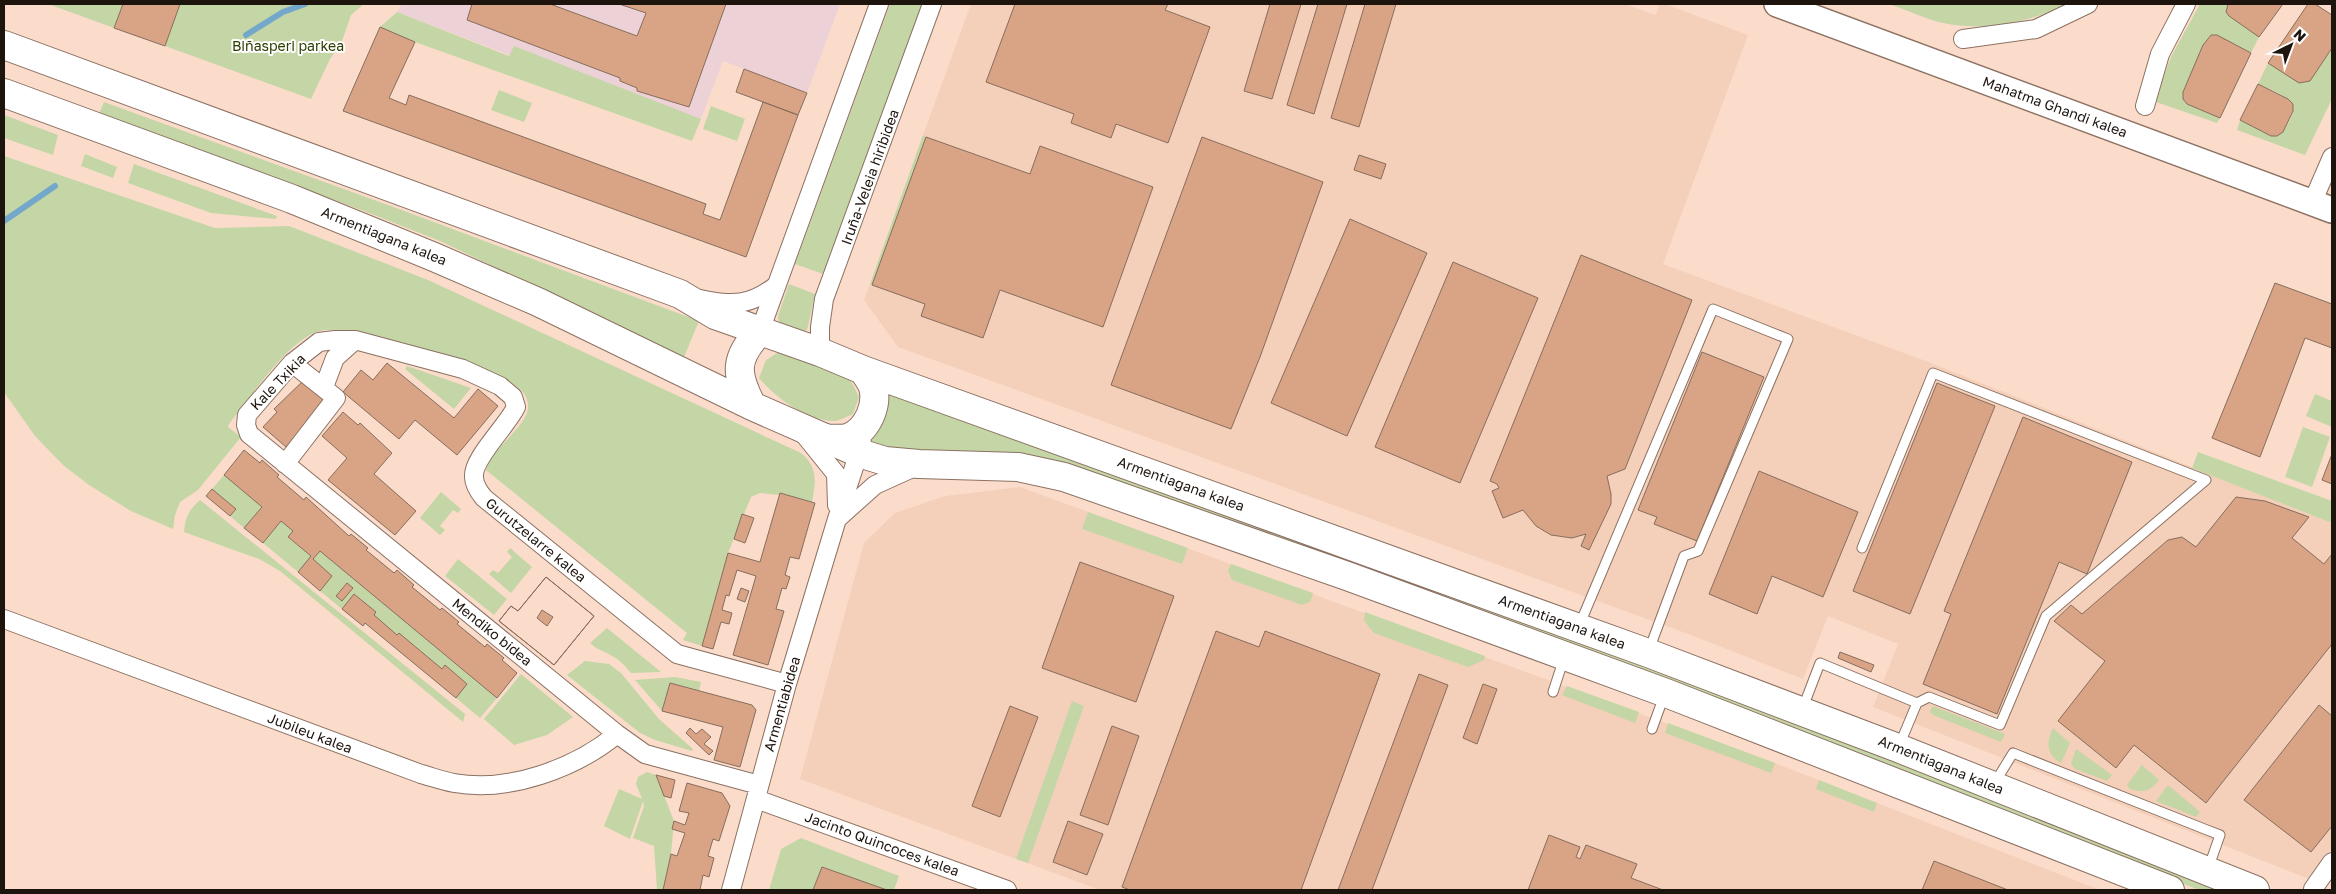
<svg xmlns="http://www.w3.org/2000/svg" width="2336" height="894" font-family="'Golos Text',sans-serif">
<style>
.built{fill:#f4cfba}
.education{fill:#ecd2d7}
.green{fill:#c4d6a6}
.lines{fill:none;stroke-linecap:round;stroke-linejoin:round}
.stream{stroke:#74a8cb;stroke-width:6}
.building{fill:#d8a485;stroke:#876d5d;fill-rule:evenodd}
.lane-casing{stroke:#8c7162;stroke-width:11}
.street-casing{stroke:#8c7162;stroke-width:20}
.secondary-casing{stroke:#8c7162;stroke-width:28}
.primary-casing{stroke:#8c7162;stroke-width:30}
.lane{stroke:#fff;stroke-width:9}
.street{stroke:#fff;stroke-width:18}
.secondary{stroke:#fff;stroke-width:25}
.primary{stroke:#fff;stroke-width:28}
.labels{text-anchor:middle;stroke-width:4;stroke-linejoin:round;paint-order:stroke}
.park-label{font-size:14px;fill:#2c3d00;stroke:#fff}
.street-label{font-size:14px;fill:#1e140e;stroke:#fff}
</style>
<rect width="100%" height="100%" fill="#fbdccb"/>
<path class="built" d="M971 4H1625L1655 15 1660 4H1665L1748 35 1663 264 1931 363 2332 523V849L2309 879 1873 707 1898 644 1828 616 1803 679 1691 635 898 347 864 300 870 284 873 285 925 137 923 135Z
M1020 487 1775 763 2100 890H1100L800 779 864 543 895 513 945 496Z"/>
<path class="education" d="M402 4H840L807 93 723 61 698 127 397 12Z"/>
<path class="green" d="M48 4H123L114 28Z
M180 4H364L351 15 341 44 330 59 311 99 165 46Z
M890 4H922L823 274 795 264Z
M1889 4H2070C2031 21 1986 32 1943 23 1925 19 1907 10 1889 4Z
M2200 4H2228L2226 12 2229 15 2259 37 2251 53 2217 35H2211L2206 40 2183 91V99L2187 104 2220 118 2217 123 2153 101 2172 55Z
M397 12 509 56 514 46 701 119 692 141 415 42 380 27Z
M2332 48V99L2305 155 2237 130 2240 120 2271 136 2283 132C2286 126 2292 118 2293 111 2296 97 2267 89 2258 84L2268 63 2299 83 2310 81Z
M499 90 532 103 524 122 491 110Z
M104 102 399 209 699 321 684 357 440 241 364 211 99 114Z
M711 106 745 119 737 141 703 129Z
M4 115 58 135 53 155 4 138Z
M923 135 926 137 872 285 870 284Z
M85 154 117 167 113 178 81 166Z
M4 156 215 228 289 226 351 250 428 280 801 453C818 467 816 482 812 502L780 493 779 495 760 493 751 497 728 553 702 646 683 640 687 633 486 470C488 465 489 460 492 456 501 444 527 423 528 408 529 403 526 395 522 391 503 371 377 334 347 331 337 330 324 328 314 333 284 346 250 398 229 424L228 427 241 437 198 490 180 502 175 515 173 529 131 511 89 485 63 465 35 436 4 392Z
M134 164 277 216 276 219 211 213 128 183Z
M789 284 815 294 807 330 802 332 779 322 778 316Z
M782 350 850 379 859 397 853 414C847 416 840 421 834 421 806 420 776 398 759 378L766 360Z
M407 366 471 388 454 409 405 369Z
M893 393 1576 637 2230 890H2199L1845 750 1113 482 873 447 870 443C880 426 889 416 888 395Z
M2315 394 2332 401V427L2306 416Z
M2303 427 2330 437 2312 487 2285 477Z
M2198 452 2332 501V523L2192 468Z
M224 475 262 507 244 528 230 516 236 509 212 489Z
M441 492 461 509 458 513 453 510 440 526 445 530 440 535 420 518Z
M200 500 465 714 463 722 280 571 259 559 184 532C185 517 189 510 200 500Z
M1088 512 1188 548 1182 564 1082 529Z
M281 521 293 531 288 538 311 556 298 572 263 543Z
M510 548 532 567 511 593 489 574 493 570 498 573 512 557 507 552Z
M320 551 497 698 480 718 456 698 467 684 445 665 442 669 399 633 397 635 374 615 376 612 355 594 342 609 320 591 332 576 313 559Z
M458 559 507 599 494 615 445 576Z
M1231 564 1313 593 1310 602 1302 605 1232 580 1228 571Z
M1365 612 1485 656 1484 660 1468 667 1374 633 1364 621Z
M607 628 661 672 631 673C625 666 620 660 612 656 604 651 597 650 590 643Z
M585 661 609 664 621 673 659 719 693 749 692 751 655 740 640 733 567 675Z
M521 674 573 717 547 735 514 745 484 719Z
M675 677 701 682 699 691 670 683 662 711 635 680Z
M1567 686 1639 712 1635 723 1562 695Z
M1072 701 1084 706 1028 863 1016 859Z
M1933 706 2005 734 2001 742 1933 715 1930 711Z
M1668 723 1775 763 1771 773 1665 733Z
M2053 728 2070 743 2061 763C2046 755 2046 742 2053 728Z
M2076 749 2112 775 2107 781 2075 769 2071 764Z
M2142 765 2159 780C2149 792 2144 793 2130 789L2127 785Z
M647 772 656 775 674 821 671 854 663 890H657L654 846 633 838 644 806 643 801 630 839 604 826 619 789 642 799 636 784 638 777Z
M1819 780 1877 803 1874 812 1816 789Z
M2168 785 2200 812 2196 817 2156 801Z
M801 838 899 876 894 890H887L822 867 813 890H769L781 849Z"/>
<g class="lines">
<path class="stream" d="M246 35 283 12 305 4
M4 221 55 186"/>
</g>
<path class="building" d="M123 4H180L165 46 114 28Z
M472 4H550L637 36 646 13 619 4H726L689 107 637 91V88L620 81V78L467 20Z
M1015 4H1168L1165 10 1210 27 1168 143 1116 124 1111 138 1071 123 1074 114 986 82Z
M1270 4H1301L1272 99 1244 91Z
M1318 4H1347L1314 114 1287 105Z
M1365 4H1396L1359 127 1331 118Z
M2228 4H2283L2259 37 2229 16 2226 12Z
M2308 4H2315L2332 15V48L2310 81 2299 83 2268 63Z
M380 27 415 42 389 98 406 105 409 95 706 204 703 214 720 220 763 102 798 115 746 257 343 111Z
M2211 35H2217L2251 53 2220 118 2187 104 2183 99V92L2203 45Z
M744 69 807 93 798 115 736 92Z
M2258 84 2288 99 2293 104V111L2283 132 2277 136H2271L2240 120Z
M926 137 1030 174 1040 146 1153 187 1103 327 1000 290 983 338 921 316 925 304 872 285Z
M1202 137 1323 182 1260 357 1231 429 1111 385Z
M1359 155 1386 164 1381 179 1354 170Z
M1350 219 1427 253 1347 436 1271 403Z
M1581 255 1692 300 1625 469 1607 476 1611 494V504L1589 550 1581 546 1586 534 1572 538 1551 535 1536 526 1523 510 1503 518 1492 491 1499 488 1497 484 1490 481Z
M1453 262 1538 298 1460 483 1375 447Z
M2275 283 2332 304V348L2305 338 2260 457 2212 438Z
M1702 352 1764 377 1697 541 1654 524 1657 517 1638 510Z
M387 363 454 418 478 389 498 406 457 455 415 420 399 439 343 392 361 370 373 380Z
M304 380 328 401 286 447 263 427 277 412 274 409Z
M1937 383 1995 406 1910 614 1853 591Z
M343 412 358 425 360 423 392 453 374 474 416 511 395 535 328 480 347 458 322 436Z
M2023 417 2132 462 2087 574 2059 562 1997 714 1923 684 1951 614 1944 611Z
M244 450 260 463 262 460 279 475 277 477 304 500 306 497 349 536 351 534 368 548 366 550 394 573 397 570 414 585 412 587 440 610 442 608 459 622 457 624 485 647 487 644 504 658 502 660 517 673 497 698 320 551 313 559 332 576 320 591 298 572 311 556 288 537 293 531 281 521 263 543 244 528 262 507 224 475Z
M2332 454V484L2322 480Z
M1759 471 1858 512 1823 597 1772 576 1757 614 1709 594Z
M212 489 236 509 230 516 206 496Z
M780 493 815 503 799 559 790 557 785 575 790 577 786 589 782 588 776 609 784 611 768 665 733 655 756 576 737 570 729 596 726 595 722 610 732 613 729 624 721 622 713 649 702 646 728 553 760 562Z
M2236 497 2265 501 2309 517 2292 538 2324 564 2332 554V644L2206 803 2134 745 2116 768 2058 721 2105 661 2054 621 2071 605 2082 614 2168 540 2182 537 2196 547Z
M742 514 754 518 745 543 734 539Z
M1080 562 1174 596 1136 702 1042 668Z
M546 577 594 616 554 665 499 621 511 606 518 611ZM542 610 553 617 547 626 537 618Z
M546 577 594 616 554 665 499 621 511 606 518 611Z
M347 583 353 588 342 601 336 596Z
M741 588 749 591 745 602 737 599Z
M354 594 376 612 374 615 397 635 399 633 442 669 445 665 467 684 456 698 365 623 363 626 342 609Z
M1216 631 1259 647 1265 631 1380 674 1301 890H1130L1122 887Z
M1840 652 1874 665 1871 672 1838 658Z
M1419 674 1448 685 1372 890H1338Z
M670 683 752 705 756 710 740 767 714 760 723 727 662 711Z
M1483 684 1497 689 1477 744 1463 738Z
M2319 705 2332 716V826L2311 852 2244 800Z
M1010 706 1038 717 1000 817 972 806Z
M1112 726 1139 736 1108 825 1080 815Z
M690 728 696 734 702 729 711 737 704 744 713 751 709 755 686 733Z
M656 775 675 780 671 798 664 796Z
M687 783 722 793 730 806 719 841 713 839 708 856 714 858 709 877 703 875 700 890H663L671 854 677 856 685 833 672 829 674 821 685 825 689 813 679 811Z
M1068 821 1103 834 1087 875 1053 862Z
M1549 835 1580 847 1576 857 1580 859 1586 845 1637 864 1631 878 1663 890H1528Z
M1934 861 2008 890H1922Z
M822 867 887 890H813Z"/>
<g class="lines">
<defs>
<path id="lane" d="M1862 548 1933 373 2206 480 2046 616 2000 725 1929 697 1917 703
M1579 626 1713 309 1788 339 1698 551 1684 556 1649 650
M1553 692 1564 658
M1802 710 1820 663 1917 703 1899 746
M1652 729 1664 696
M1994 784 2013 753 2207 830 2220 835 2208 869"/>
<path id="street" d="M1963 39 2036 29 2088 4
M2145 106 2160 54 2186 4
M2312 203 2332 157
M700 299C733 306 750 306 777 285
M760 331 879 4
M820 352V327L824 299 932 4
M324 387 335 358 355 340
M803 433 836 474 837 505
M285 464 336 398 292 363
M837 519 875 485 917 466
M4 619 421 774C432 777 443 781 454 783 509 793 576 768 617 734
M759 785 645 754 617 734 249 434 246 425 247 415 292 363 319 342 335 340H355L463 369 500 386 513 397 516 407C507 426 472 459 474 477 474 485 479 492 484 498L677 654 787 684
M756 799 1007 890
M2313 889 2332 862
M731 890 787 684 837 519 862 443"/>
<path id="secondary" d="M1777 4 2332 210"/>
<path id="primary" d="M4 45 680 294 715 315 820 352 863 370 1648 653 1898 748 2255 890
M4 93 292 199 434 257 538 302 752 406 859 453 885 461 919 464 1018 467 1064 477 1347 576 1666 693 2170 890
M752 406C735 373 734 359 760 331
M823 439C831 438 843 440 850 437 868 429 878 405 873 387 871 381 866 375 863 370"/>
</defs>
<use href="#lane" class="lane-casing"/>
<use href="#street" class="street-casing"/>
<use href="#secondary" class="secondary-casing"/>
<use href="#primary" class="primary-casing"/>
<use href="#lane" class="lane"/>
<use href="#street" class="street"/>
<use href="#secondary" class="secondary"/>
<use href="#primary" class="primary"/>
</g>
<g class="labels">
<g class="park-label">
<text x="288" y="51">Biñasperi parkea</text>
</g>
<g class="street-label">
<text transform="translate(2055 107) rotate(20)" y="5">Mahatma Ghandi kalea</text>
<text transform="translate(870 177) rotate(-70)" y="5">Iruña-Veleia hiribidea</text>
<text transform="translate(384 236) rotate(22)" y="5">Armentiagana kalea</text>
<text transform="translate(278 382) rotate(-46)" y="5">Kale Txikia</text>
<text transform="translate(1181 484) rotate(20)" y="5">Armentiagana kalea</text>
<text transform="translate(536 540) rotate(39)" y="5">Gurutzelarre kalea</text>
<text transform="translate(1562 622) rotate(20)" y="5">Armentiagana kalea</text>
<text transform="translate(492 632) rotate(39)" y="5">Mendiko bidea</text>
<text transform="translate(782 704) rotate(-74)" y="5">Armentiabidea</text>
<text transform="translate(310 733) rotate(21)" y="5">Jubileu kalea</text>
<text transform="translate(1941 765) rotate(22)" y="5">Armentiagana kalea</text>
<text transform="translate(882 844) rotate(20)" y="5">Jacinto Quincoces kalea</text>
</g>
</g>
<rect width="2336" height="894" fill="none" stroke="#1e140e" stroke-width="10"/>
<g transform="translate(2291 45) rotate(42)" stroke="#ffffff" stroke-width="4" paint-order="stroke">
<path d="M0-4L9 19L0 12L-9 19Z" fill="#1e140e"/>
<text y="-8" font-size="14" font-weight="bold" text-anchor="middle" fill="#1e140e">N</text>
</g>
</svg>
